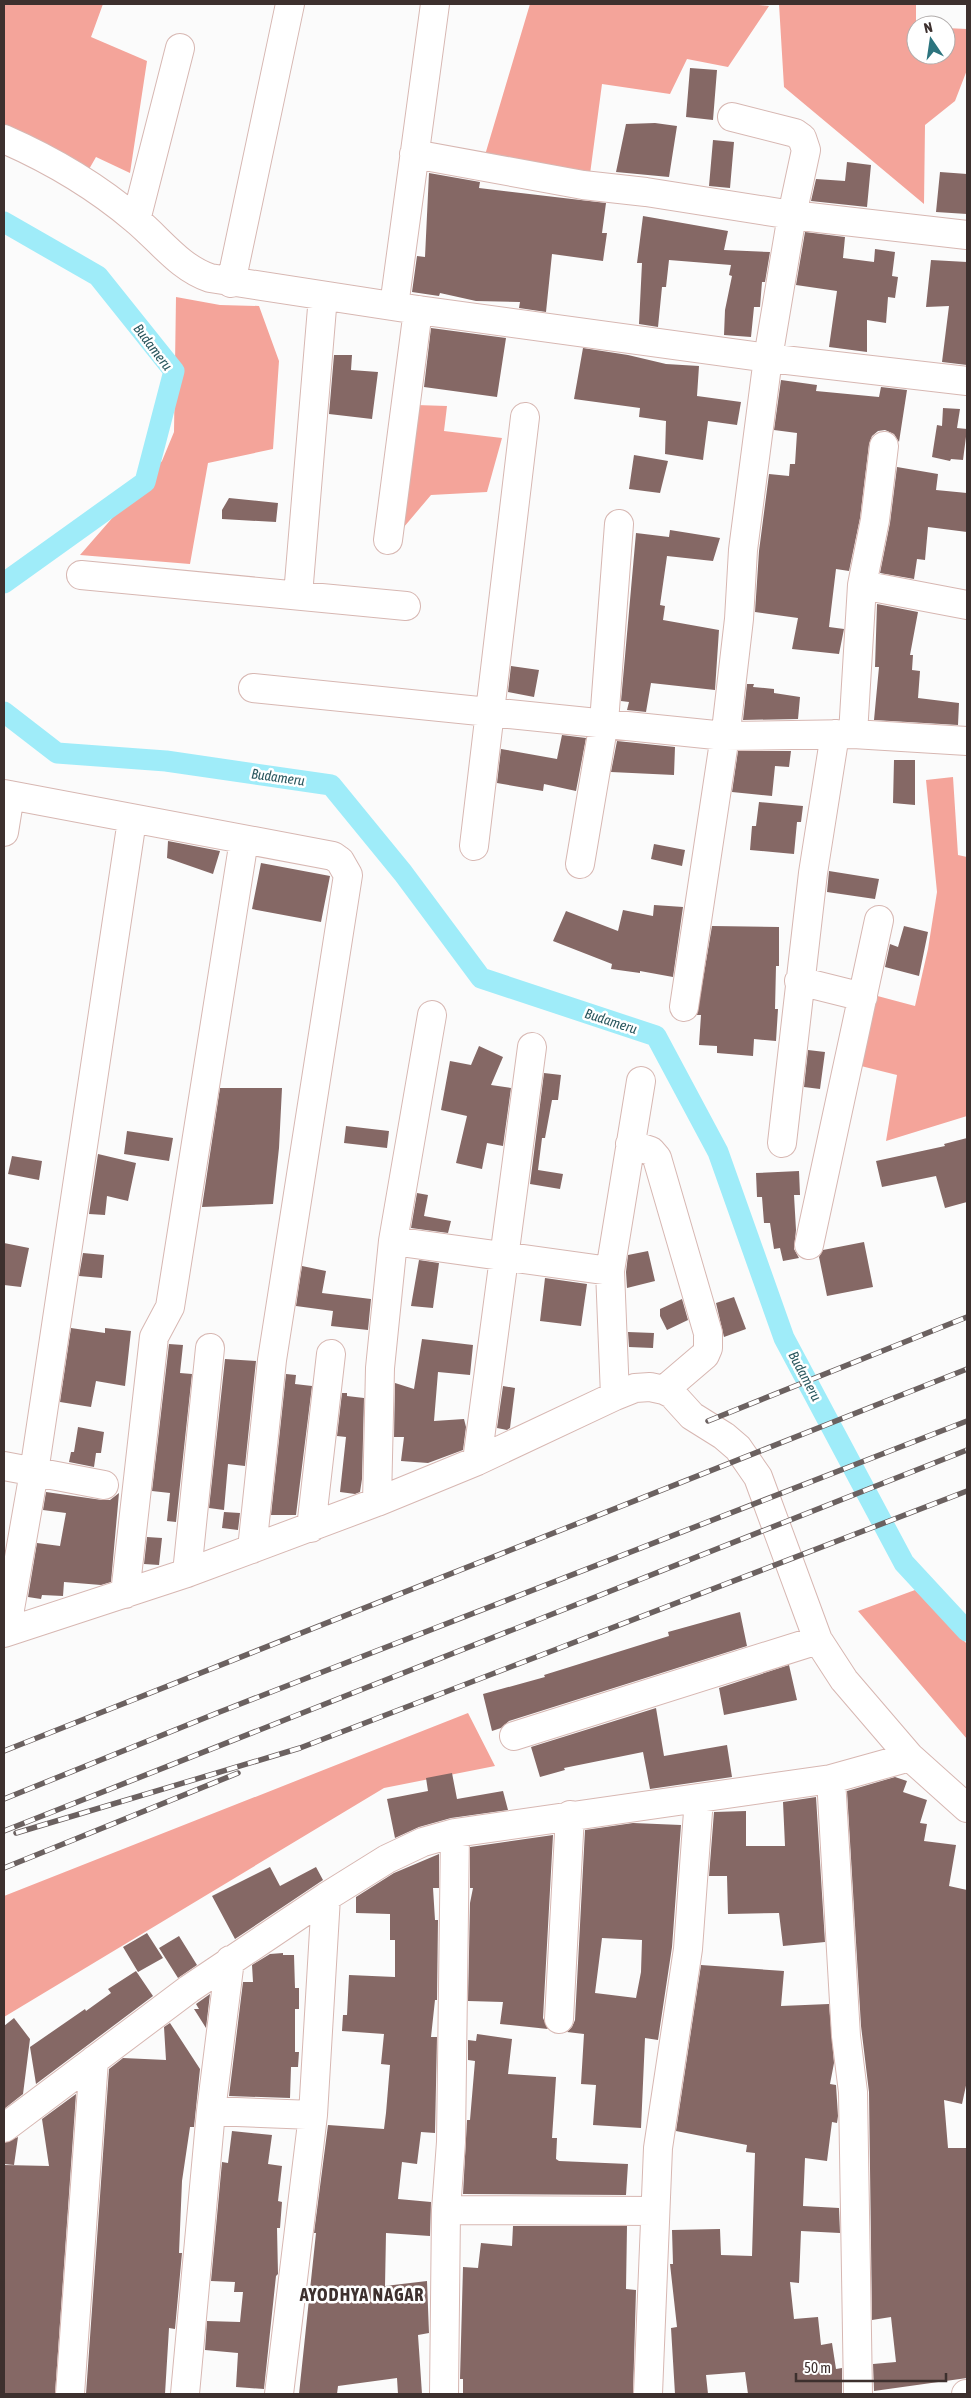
<svg xmlns="http://www.w3.org/2000/svg" width="971" height="2398" font-family="'Asap Condensed',sans-serif">
<style>
.forest{fill:#f4a49a}
.lines{fill:none;stroke-linecap:round;stroke-linejoin:round}
.canal{stroke:#9fecf9;stroke-width:21}
.building{fill:#856865;fill-rule:evenodd}
.minor-casing{stroke:#d7b7b2;stroke-width:30}
.minor{stroke:#fff;stroke-width:28}
.rail-casing{stroke:#6b6160;stroke-width:5.5}
.rail{stroke:#fff;stroke-width:4;stroke-dasharray:11;stroke-linecap:butt}
.labels{text-anchor:middle;stroke-width:5;stroke-linejoin:round;paint-order:stroke}
.water-label{font-size:14px;font-style:italic;fill:#2b585f;stroke:#fff}
.district-label{font-size:18px;font-weight:bold;letter-spacing:1px;fill:#3d302e;stroke:#fff}
</style>
<rect width="100%" height="100%" fill="#fbfbfb"/>
<path class="forest" d="M4 4H103L91 37 147 61 130 173 96 157 88 171 4 127Z
M530 4H749L769 6 728 67 687 59 670 94 602 84 590 174 485 155Z
M779 4H916V55H946V28L967 29V70L955 101 925 125 924 204 784 87Z
M176 297 220 305 259 306 279 361 273 449 208 463 190 564 80 555 162 461 174 432Z
M416 405 447 406 444 431 502 438 487 492 431 495 398 534Z
M953 777 958 855 967 857V1116L886 1141 897 1075 857 1065 870 994 915 1006 928 949 937 892 926 780Z
M915 1590 967 1644V1739L858 1611Z
M468 1713 495 1766 384 1788 4 2017V1896Z"/>
<g class="lines">
<path class="canal" d="M4 222 98 276 174 371 145 482 4 583
M4 712 57 753 166 761 331 785 403 873 481 978 656 1036 718 1152 784 1338 904 1563 967 1631"/>
</g>
<path class="building" d="M690 68 717 70 713 120 686 117Z
M655 123 677 126 669 177 616 172 626 124Z
M713 140 734 142 730 188 709 186Z
M847 162 871 165 867 207 811 201 816 179 845 181Z
M940 172 967 174V214L936 212Z
M429 173 480 182 479 188 606 203 602 233H607L603 261 552 254 546 312 519 308 520 302 476 301 440 293 439 296 412 292 417 256 425 257Z
M643 216 728 231 724 250 770 252 765 282H762L760 307H754L751 337 724 335 725 310 732 276 729 275 731 265 669 260 666 287H662L658 327 639 324 642 263H637Z
M805 232 845 237 843 258 874 262 875 249 895 252 892 276 898 277 895 298 888 297 886 323 867 320V352L829 347 837 291 796 285Z
M931 260 967 262V365L942 362 949 306 926 307Z
M431 328 506 338 497 397 424 387Z
M583 348 628 355 666 364 699 366 697 396 741 402 737 425 708 421 703 460 665 454 666 421 639 417 640 408 574 399Z
M334 355H352L351 370 378 372 372 419 329 414Z
M781 380 817 385 816 391 879 397 881 387 907 390 899 442 894 434 885 430 878 431 872 436 869 444 860 518 849 571 836 569 829 627 844 629 839 654 792 649 798 618 755 612 759 551 769 474 789 476 790 464H795L797 433 774 430Z
M943 408 960 409 957 428 967 429 963 460 951 459 950 461 932 457 937 425 942 426Z
M634 455 668 461 660 493 629 489Z
M897 467 938 474 936 490 967 493V532L928 527 925 560 917 559 914 579 880 573 890 523Z
M229 498 278 503 276 522 222 519V510Z
M670 530 720 538 713 561 667 556 660 605 665 606 663 620 719 630 715 690 651 683 646 712 627 710 629 702 621 701 636 533 669 537Z
M877 604 918 612 910 655H913L912 670 920 671 918 698 959 703 958 725 874 720 879 667H875Z
M511 666 539 670 534 697 508 692Z
M747 684H754L753 687 774 689V693L800 697 798 719 743 720Z
M562 735 586 738 576 791 544 784 543 791 497 783 501 749 557 759Z
M617 741 675 747 674 775 611 772Z
M738 751H791L789 767 775 766 772 796 732 792Z
M894 760H915V805L893 803Z
M759 802 803 806 801 822H797L794 854 750 850 752 826H756Z
M168 841 220 851 213 874 167 858Z
M654 844 685 850 682 866 651 859Z
M261 863 330 876 321 922 252 909Z
M829 871 879 879 875 899 827 892Z
M654 905 683 907 673 977 640 971V973L611 969 612 964 553 941 566 911 618 931 623 910 653 916Z
M712 926 779 927V966H776L775 1009H778L776 1041 754 1039 753 1056 717 1053V1046L699 1045 701 1015H697Z
M904 926 928 932 919 976 885 967 890 944 898 947Z
M479 1046 503 1057 491 1085 511 1088 503 1146 487 1143 482 1169 456 1163 467 1116 441 1110 450 1061 471 1065Z
M808 1050 825 1052 820 1089 804 1087Z
M544 1073 561 1075 558 1100H552L545 1138H542L538 1170 563 1174 560 1189 530 1184Z
M220 1088H282L279 1148 273 1204 202 1207Z
M346 1126 389 1131 387 1148 344 1143Z
M127 1131 173 1138 169 1161 124 1154Z
M967 1138V1202L945 1208 936 1176 882 1187 876 1161 945 1146 944 1144Z
M98 1154 136 1163 128 1201 107 1196 105 1215 89 1214Z
M12 1156 42 1161 39 1180 8 1174Z
M799 1171 800 1195H794L796 1230 794 1249 799 1258 783 1261 780 1248 774 1249 770 1223H764L762 1197H757L756 1173Z
M417 1193 428 1195 424 1216 451 1221 448 1233 411 1228Z
M864 1242 873 1287 827 1296 819 1257 823 1250Z
M4 1243 29 1248 21 1287 4 1285Z
M648 1251 655 1281 627 1288 626 1272 628 1255Z
M83 1253 104 1255 102 1278 79 1276Z
M419 1260 439 1263 433 1308 411 1306Z
M302 1266 326 1271 322 1293 371 1299 368 1330 331 1326 333 1311 296 1306Z
M545 1278 587 1284 581 1326 540 1321Z
M734 1297 746 1329 724 1337 716 1303Z
M682 1299 688 1320 667 1330 660 1316V1309Z
M71 1328 105 1333V1328L131 1331 125 1386 96 1381 91 1407 60 1402Z
M628 1332 654 1333 653 1348 629 1347Z
M422 1339 473 1345 470 1375 438 1372 434 1421 464 1419 466 1427 463 1450 428 1463 401 1461 404 1437H394L395 1383 414 1389Z
M169 1344 183 1345 180 1373 192 1374 176 1522 167 1521 170 1493 152 1491Z
M225 1359 256 1361 245 1466 228 1464 224 1510 209 1508Z
M286 1374 296 1375 295 1384 312 1386 296 1515H271Z
M503 1386 515 1388 510 1428 507 1430 497 1428Z
M342 1393H347V1396L364 1398 362 1479 360 1492 355 1494 340 1492 346 1437 337 1436Z
M78 1427 104 1432 101 1453H96L94 1467 69 1462 71 1452H74Z
M46 1492 102 1500H110L119 1493 111 1582 101 1585 64 1582 63 1596 42 1595 41 1599 28 1597 37 1543 60 1546 66 1513 43 1510Z
M224 1512 240 1513 238 1530 222 1528Z
M147 1537 162 1538 159 1565 144 1564Z
M740 1612 747 1646 509 1721 501 1728 492 1731 483 1694 545 1677 544 1675 669 1636 668 1632Z
M789 1665 797 1700 724 1715 719 1688Z
M656 1708 664 1756 727 1745 732 1777 650 1789 643 1752 564 1768 565 1770 540 1777 531 1747Z
M452 1773 457 1799 503 1791 508 1810 451 1818 419 1827 395 1838 387 1799 428 1791 426 1778Z
M895 1777 907 1781 903 1792 927 1800 920 1823 927 1824 924 1841 956 1845 949 1886 967 1890V2081L962 2104 944 2100 948 2148H967V2378L874 2391 873 2364 896 2362 891 2317 872 2320 869 2092 861 2026 847 1791Z
M816 1797 825 1942 783 1946 779 1913 728 1914 727 1876H709L714 1812 746 1811V1846H785L783 1802Z
M633 1823 681 1825 672 1947 658 2040 645 2038 641 2128 593 2125 596 2085 581 2084 584 2034 567 2032 572 2027 575 2020 585 1830ZM602 1938 642 1940 641 1972 636 1998 595 1993Z
M553 1835 543 2018 548 2029 500 2024 503 2002 468 2001 470 1903 473 1888H470V1847Z
M439 1854V1888H433L435 1920H438L437 2000H435L431 2037H437L435 2133 421 2132 417 2164 402 2162 398 2199 431 2202 430 2236 386 2233 385 2286 427 2281 429 2333 418 2335 422 2394H398L397 2378 338 2386 337 2394H299L316 2233H314L328 2125 384 2129 386 2113 390 2065 381 2064 384 2034 342 2031 343 2015H347L349 1975 395 1977V1940H390V1914L356 1913V1897L394 1873Z
M270 1867 280 1886 316 1867 323 1880 235 1939 212 1896Z
M147 1933 163 1958 138 1972 123 1947Z
M179 1936 197 1965 178 1978 159 1948Z
M283 1953V1955H294L295 1988H299V2009H295V2052H299L298 2067H291L290 2098 229 2096 243 1982H253L252 1965 270 1954Z
M701 1965 784 1971 781 2006 829 2004 834 2063 830 2084 836 2085 838 2116 837 2123 832 2122 827 2161 805 2158 803 2206 839 2208 840 2233 801 2231 799 2283 790 2282 794 2319 818 2317 821 2345 832 2343 836 2369 842 2368V2394H748L745 2372 706 2375 708 2394H675L671 2328 677 2327 670 2264H673L672 2230 720 2229 721 2255 752 2256 755 2153 746 2152 747 2145 676 2131Z
M136 1971 153 1996 36 2084 30 2047 85 2009 86 2011 111 1993 108 1989Z
M210 1994 206 2028 194 2009H199L196 2004Z
M14 2018 30 2039 23 2094 4 2109V2026Z
M170 2023 200 2069 194 2127H190L182 2181 179 2253H182L175 2329 169 2328 165 2394H86L109 2069 123 2058 166 2060 164 2027Z
M477 2034 512 2039 508 2074 556 2077 552 2138H557L556 2159 559 2161 628 2164 626 2195 463 2194 467 2120H470L475 2061 468 2060V2040L476 2041Z
M76 2094 55 2394H4V2165L49 2166 42 2119Z
M232 2131 272 2135 268 2164 282 2166 278 2201 282 2202 280 2228H277L278 2274 276 2276 264 2389 236 2387 238 2353 205 2350 207 2321 240 2322 243 2292H234L235 2282 211 2281 222 2162 228 2163Z
M18 2137 14 2165 4 2164V2143Z
M513 2226H627L626 2289 636 2290 633 2394H463V2379H460L463 2267 478 2268 481 2243 512 2246Z"/>
<g class="lines">
<defs>
<path id="minor" d="M4 139C52 160 96 186 136 220 161 241 180 268 210 278L418 310 768 358 967 381
M414 154 583 185 646 192 792 215 967 235
M136 220 180 48
M231 283 290 4
M394 306 435 4
M388 540 418 310
M81 575 406 606
M862 585 967 605
M298 595 323 296
M253 688 725 736 853 734 967 741
M853 734 862 585 875 520 884 446
M4 794 333 856 340 861 348 875 272 1360 252 1549
M4 832 10 795
M474 846 525 417
M580 864 604 722 619 524
M799 981 863 997
M684 1007 727 722 739 619 743 550 768 358 792 215 806 150 802 138 795 133 732 117
M782 1143 813 873 835 734
M630 1144 651 1151 657 1158 708 1333V1348L705 1355 664 1390
M393 1241 432 1015
M809 1245 879 920
M615 1396 635 1388 650 1387 664 1390 672 1394 692 1416 724 1436 738 1448 758 1477 818 1640 844 1680 910 1757 967 1808
M477 1461 532 1047
M4 1466 104 1485
M377 1502 380 1368 393 1241 610 1271
M311 1528 331 1354
M187 1573 210 1348
M125 1594 154 1337 170 1307 244 840
M6 1632 34 1472 132 820
M4 1633 187 1573 377 1502 477 1461 615 1396 610 1271 641 1081
M514 1736 818 1640
M559 2019 570 1815
M211 2111 313 2115
M4 2128 189 1989 326 1897 387 1859 423 1842 455 1833 831 1779
M446 2210 655 2211
M70 2394 94 2060
M185 2394 211 2111 230 1960
M279 2394 313 2115 326 1897
M444 2394 446 2210 451 2142 455 1833
M648 2394 658 2148 688 1949 699 1798
M858 2394 853 2092 846 2036 831 1779 910 1757
M966 2394H967"/>
</defs>
<use href="#minor" class="minor-casing"/>
<use href="#minor" class="minor"/>
<defs>
<path id="rail" d="M708 1421 967 1317
M4 1751 967 1369
M4 1799 217 1713 967 1421
M4 1831 967 1450
M16 1833 300 1748 967 1491
M4 1868 238 1773"/>
</defs>
<use href="#rail" class="rail-casing"/>
<use href="#rail" class="rail"/>
</g>
<g class="labels">
<g class="water-label">
<text transform="translate(153 347) rotate(53)" y="5">Budameru</text>
<text transform="translate(278 777) rotate(8)" y="5">Budameru</text>
<text transform="translate(611 1021) rotate(18)" y="5">Budameru</text>
<text transform="translate(805 1376) rotate(62)" y="5">Budameru</text>
</g>
<g class="district-label">
<text x="362" y="2301">AYODHYA NAGAR</text>
</g>
</g>
<rect width="971" height="2398" fill="none" stroke="#3d302e" stroke-width="10"/>
<g transform="translate(931 40) rotate(347)"><circle r="24" fill="#ffffff" stroke="#b1acab"/>
<path d="M0-4L9 19L0 12L-9 19Z" fill="#2c747e"/>
<text y="-8" font-size="14" font-weight="bold" text-anchor="middle" fill="#3d302e">N</text>
</g>
<path d="M796 2373v8h150v-8" fill="none" stroke="#3d302e" stroke-width="2.5"/>
<text x="804" y="2373" font-size="15" fill="#3d302e" stroke="#ffffff" stroke-width="4" paint-order="stroke">50 m</text>
</svg>
